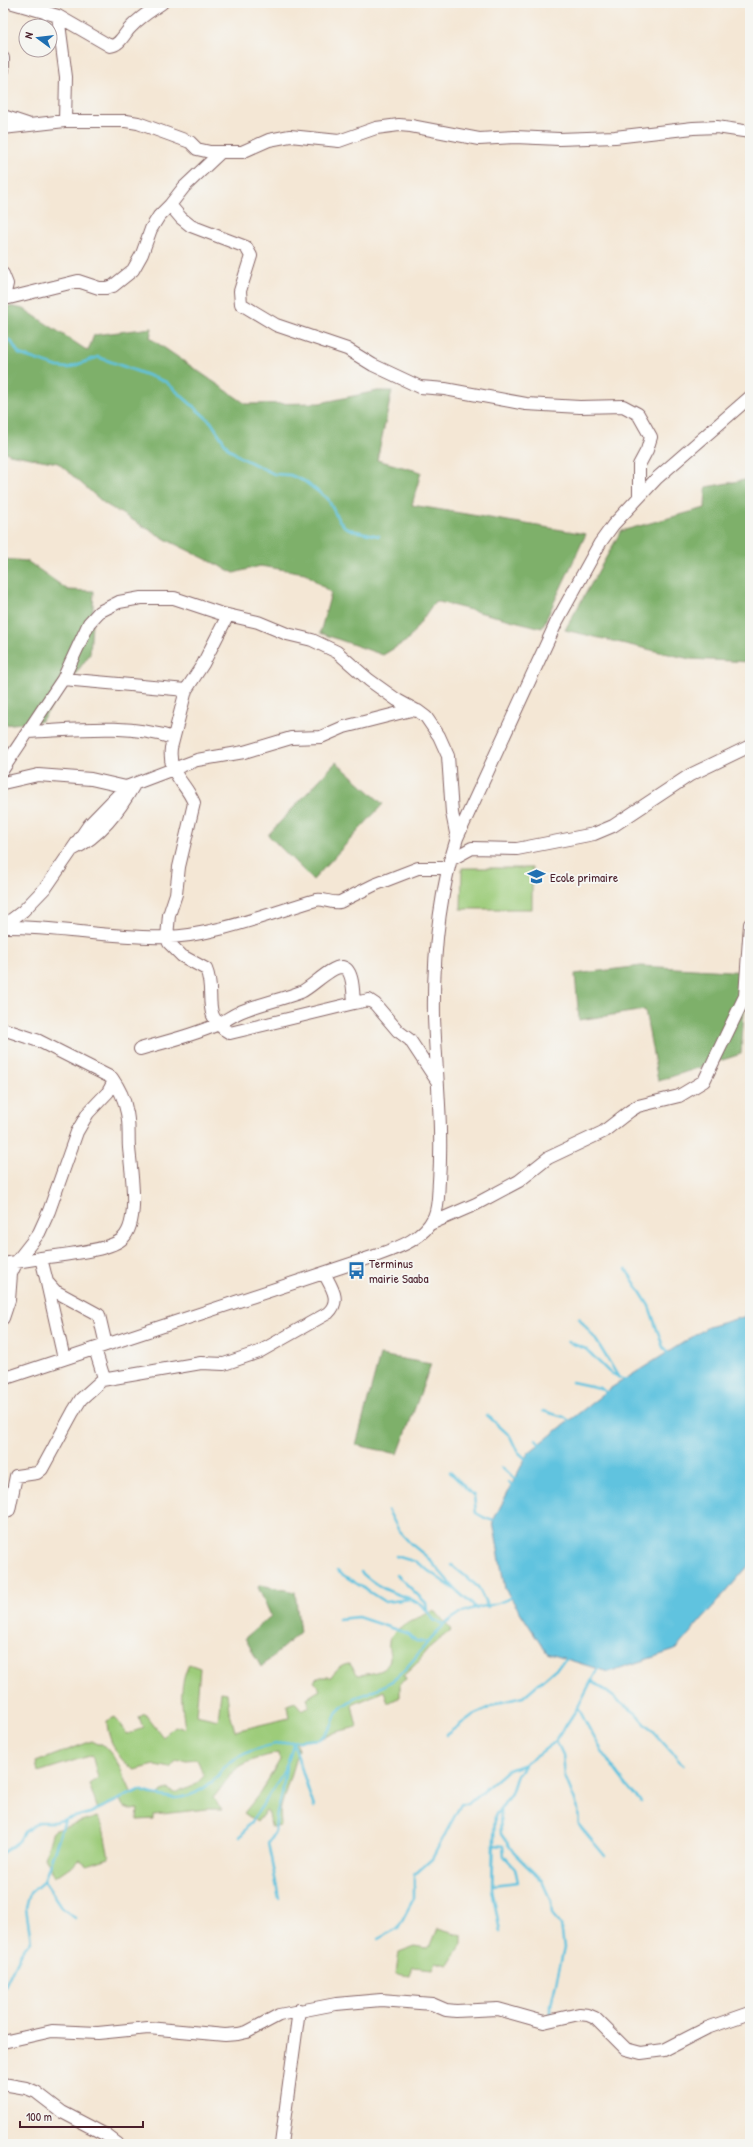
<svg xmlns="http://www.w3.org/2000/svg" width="753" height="2147" font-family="'Patrick Hand',sans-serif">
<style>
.green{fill:#9dcc7a;stroke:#747652}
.forest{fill:#7eb06a;stroke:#64684a}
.water{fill:#61c3df;stroke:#567185}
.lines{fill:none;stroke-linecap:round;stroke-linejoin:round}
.stream{stroke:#61c3df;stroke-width:2.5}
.minor-casing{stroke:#866566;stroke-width:14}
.minor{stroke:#fff;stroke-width:12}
.labels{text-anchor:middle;stroke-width:4;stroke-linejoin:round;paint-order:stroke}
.poi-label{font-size:13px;fill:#4a1f2b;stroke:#f6f6f2;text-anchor:start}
</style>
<rect width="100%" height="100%" fill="#f6f6f2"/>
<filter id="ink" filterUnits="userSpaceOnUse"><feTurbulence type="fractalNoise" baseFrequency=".025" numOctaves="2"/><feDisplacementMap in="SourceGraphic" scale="8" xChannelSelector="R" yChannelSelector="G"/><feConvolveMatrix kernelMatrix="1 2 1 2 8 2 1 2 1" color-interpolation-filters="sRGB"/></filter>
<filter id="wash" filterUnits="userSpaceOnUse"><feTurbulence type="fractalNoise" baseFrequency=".012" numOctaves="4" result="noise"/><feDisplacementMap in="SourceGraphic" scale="16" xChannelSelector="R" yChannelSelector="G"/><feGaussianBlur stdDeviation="0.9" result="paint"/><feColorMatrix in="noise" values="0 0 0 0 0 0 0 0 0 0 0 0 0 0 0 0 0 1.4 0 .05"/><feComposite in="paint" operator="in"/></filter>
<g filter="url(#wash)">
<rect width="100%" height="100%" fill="#f4e7d5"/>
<path class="green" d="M462 868H532V909H461Z
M433 1611 438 1614 451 1630 431 1646 416 1664 404 1675 406 1679 400 1683V1697L388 1703 384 1691 352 1705 357 1727 336 1732 320 1739 296 1742 298 1750 280 1810 281 1826 271 1827 269 1813 266 1811 257 1822 244 1813 260 1793 280 1760 279 1753C263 1756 237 1763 228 1778 223 1785 219 1791 213 1798L222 1809H206L154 1815V1819L137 1820 138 1809 132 1810 123 1806 120 1800 98 1810 89 1784 98 1778 92 1755 38 1772 36 1762 92 1741 98 1744H102C116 1756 124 1776 132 1794L139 1790 158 1797 162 1791 168 1789 174 1793 197 1783 204 1776 197 1759 176 1761 170 1768 155 1765 135 1770C119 1762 107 1739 107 1721L115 1717 127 1734 143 1728 139 1717 145 1714 163 1737 174 1726 185 1729C182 1703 178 1689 189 1664L200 1668 196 1715 218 1720 221 1692 227 1693 229 1710 235 1731 289 1718 287 1705 295 1702 302 1710 310 1706 307 1698 320 1690 314 1681 318 1677H331C334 1671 342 1664 350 1664L358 1675C369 1674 391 1672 390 1656 389 1649 387 1641 392 1635 401 1624 420 1617 433 1611Z
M97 1817 103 1827 109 1858 87 1865 80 1860 55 1877 45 1857 53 1831Z
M438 1928 462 1935V1944L448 1965 436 1962 433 1969 413 1967 410 1976 396 1974 399 1952 415 1946 427 1948 431 1945Z"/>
<path class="forest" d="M3 305 24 309 88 351 94 335 152 328 150 338 246 404 320 403 377 391H392L377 460 421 472 412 505 586 534 542 628 435 601 408 640 383 655 320 633 331 593 305 573 260 566 234 573 167 540 105 504 58 463 9 454 3 450Z
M750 479V662L690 659 565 630 621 531 705 508 706 487Z
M3 559 27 561 68 590 94 591 90 654 41 721 3 725Z
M336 762 383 804 313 880 268 835Z
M641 966 747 972 741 1054 658 1081 645 1010 579 1020 575 974Z
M380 1355 431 1364 398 1454 356 1445Z
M261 1585 295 1592 300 1632 261 1667 245 1638 271 1616 258 1587Z"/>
<path class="water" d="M750 1315V1564L675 1650 608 1672 547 1653 505 1589 493 1521 528 1453 611 1388 708 1327Z"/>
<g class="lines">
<path class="stream" d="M3 337 11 341 19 354 58 367 68 368 98 357 166 382 211 422 228 448 240 457 274 474 290 475 304 481 328 499 338 519 345 527 355 531 379 536
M626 1269 649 1306 663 1347 668 1354
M579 1318 596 1340 619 1378
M745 1318 746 1307
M568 1342 586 1349 609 1372 626 1381
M572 1382 600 1388 607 1393
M543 1411 564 1417 571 1422
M487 1415 510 1436 517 1451 527 1460
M535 1439 541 1446
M501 1467 517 1481
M450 1472 474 1496 476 1513 485 1518 495 1521
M509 1482 513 1488
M388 1510 399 1531 410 1543 427 1557 457 1591 477 1609
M396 1556 416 1562 454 1589
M452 1565 478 1587 488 1607
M337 1571 385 1602 411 1599 423 1606 434 1620 443 1624
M361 1572C375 1586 390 1593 409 1598
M397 1575 426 1603 427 1610
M338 1619 358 1617 409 1634 416 1641 427 1642
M591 1680 640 1717 683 1765
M578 1707C594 1740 615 1774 641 1802
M446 1735 473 1715 502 1702 523 1697 569 1657
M556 1740 563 1755 565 1776 578 1809 579 1825 605 1856
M294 1745 314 1807
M525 1764 517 1775 511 1793 500 1810 501 1834 514 1853 542 1881 551 1901 552 1914 561 1925 564 1948 551 2005V2016
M500 1810 495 1815 492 1889 500 1931
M240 1837C257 1812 291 1771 293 1742
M493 1845 503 1846 504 1856 515 1868 518 1882 492 1885Z
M3 1853 19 1841 24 1832 39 1822H54L90 1813 139 1790C169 1800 187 1804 213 1781 218 1777 225 1765 229 1763 254 1744 291 1741 320 1739 324 1736 328 1732 330 1728 334 1723 334 1715 338 1711 353 1694 380 1692 396 1678 420 1657 432 1629 461 1613 475 1605 495 1608 513 1596
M44 1881 62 1908 75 1918
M279 1898 268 1843 275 1831 277 1812 282 1794 286 1767
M378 1939 398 1928 414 1898V1875L432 1859 461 1804H468L506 1771 525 1764 555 1742 578 1707 599 1666
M3 1990 20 1954 31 1941 26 1908 30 1893 44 1881 65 1820"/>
</g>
</g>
<g filter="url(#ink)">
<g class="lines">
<defs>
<path id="minor" d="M13 3 58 16 110 46C121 45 124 33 132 26 140 17 152 10 162 3
M3 58V70
M3 116 27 124
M65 121H126L138 123 190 142 197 149 210 152H242L269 140 290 136 339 141 376 128 399 125 411 126 479 139 515 137 559 139 615 137 693 128 717 127 750 132
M3 128 65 121 66 77 58 16
M170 205 184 187 221 152
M3 274 7 284 4 297
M3 297 9 298 78 281 99 288H106L113 286 133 270 142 254 151 229 159 216 170 205 181 218 191 226 246 247 251 256 240 291 241 304 276 325 347 349 373 365 420 387 445 389 526 404 580 407 623 406 638 414 651 437 647 450 639 465V496
M228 615 203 664 186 690 171 748C168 775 185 781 194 803L179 867 176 894 169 915 167 937 169 943 182 956 206 969C217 994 199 1016 230 1033L354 1003
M63 679 186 690
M28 732C75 730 128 723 173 738
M3 769 63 679 89 623 99 612 119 602 141 598H174L219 613 258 622 287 634 312 640 337 652 369 680 397 700 417 711
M3 783 38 775 91 779 126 787
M72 850C100 837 119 811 134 785
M450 860 472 848 517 849 594 834 613 826 690 775 750 746
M3 926 23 911 47 886 89 825 126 787 197 760 244 752 291 738 321 737 344 727 411 710 418 711 426 717 439 736 448 756 452 813 457 838
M3 927C58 926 112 939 166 937 213 936 271 913 316 900 323 898 332 904 340 902L374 885 418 868H447
M3 1029 39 1041 112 1078C119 1088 124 1097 126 1109 130 1121 128 1136 129 1148 131 1171 140 1221 123 1238 111 1251 60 1255 41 1258
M140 1049C165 1042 191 1036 216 1025 226 1021 235 1013 245 1010 263 1003 283 999 301 992 312 987 331 966 342 967 354 969 353 994 354 1003L369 1000 375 1004 398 1031 410 1040 437 1081
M430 1224 476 1204 519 1181 548 1158 603 1132 630 1111 638 1106 679 1096 704 1081 745 996 750 924
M3 1264 41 1258 47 1282 55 1291 99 1315 106 1345
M47 1283 64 1359
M3 1318 9 1300 11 1274 17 1261 39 1233 49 1211 77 1132 88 1113 108 1092 114 1081
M95 1349 104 1378
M3 1379 375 1256C397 1248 423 1240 434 1217 439 1206 438 1193 439 1181 443 1127 436 1072 434 1017 433 956 438 897 457 838L557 621 600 543 613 525 657 478 750 397
M3 1513 9 1510 16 1476 37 1473 42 1469 73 1412 81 1399 102 1380 201 1363 224 1364 259 1352 328 1313C342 1300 331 1287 324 1273
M3 2042 52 2031 98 2033 148 2028 225 2035 238 2034 247 2032 279 2015 336 2004 381 2000 432 2004 446 2010 456 2011 498 2009 544 2022 579 2014 588 2015 595 2018 626 2049 641 2053 664 2050 707 2028 750 2013
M3 2084 26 2088 36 2092 62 2112 106 2135 118 2144
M281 2144 299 2010"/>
</defs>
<use href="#minor" class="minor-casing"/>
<use href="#minor" class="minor"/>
</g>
</g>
<defs>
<symbol id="school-bare" viewBox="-9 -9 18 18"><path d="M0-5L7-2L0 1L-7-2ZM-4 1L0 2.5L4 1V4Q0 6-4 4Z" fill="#1f6fb2" stroke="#f6f6f2" stroke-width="2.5" paint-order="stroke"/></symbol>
<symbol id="bus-bare" viewBox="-9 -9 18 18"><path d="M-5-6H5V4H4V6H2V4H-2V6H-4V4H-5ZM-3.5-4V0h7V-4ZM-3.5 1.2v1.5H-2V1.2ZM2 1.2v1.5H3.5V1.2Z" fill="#1f6fb2" stroke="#f6f6f2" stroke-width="2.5" paint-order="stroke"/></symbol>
</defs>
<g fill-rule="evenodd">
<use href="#school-bare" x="524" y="864" width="25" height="25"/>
<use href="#bus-bare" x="344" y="1258" width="25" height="25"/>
</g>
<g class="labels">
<g class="poi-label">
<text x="550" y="882">Ecole primaire</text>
<text x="369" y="1268">Terminus<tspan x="369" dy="15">mairie Saaba</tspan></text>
</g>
</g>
<rect width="753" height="2147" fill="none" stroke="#f6f6f2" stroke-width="16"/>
<g transform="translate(38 38) rotate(285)"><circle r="19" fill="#f6f6f2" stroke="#b1a0a2"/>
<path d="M0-3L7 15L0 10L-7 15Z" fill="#1f6fb2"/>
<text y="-6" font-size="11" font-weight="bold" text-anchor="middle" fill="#4a1f2b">N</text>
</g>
<path d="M20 2121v6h123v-6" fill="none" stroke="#4a1f2b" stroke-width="2"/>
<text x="26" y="2121" font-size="12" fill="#4a1f2b" stroke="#f6f6f2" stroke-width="3" paint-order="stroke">100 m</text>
</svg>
